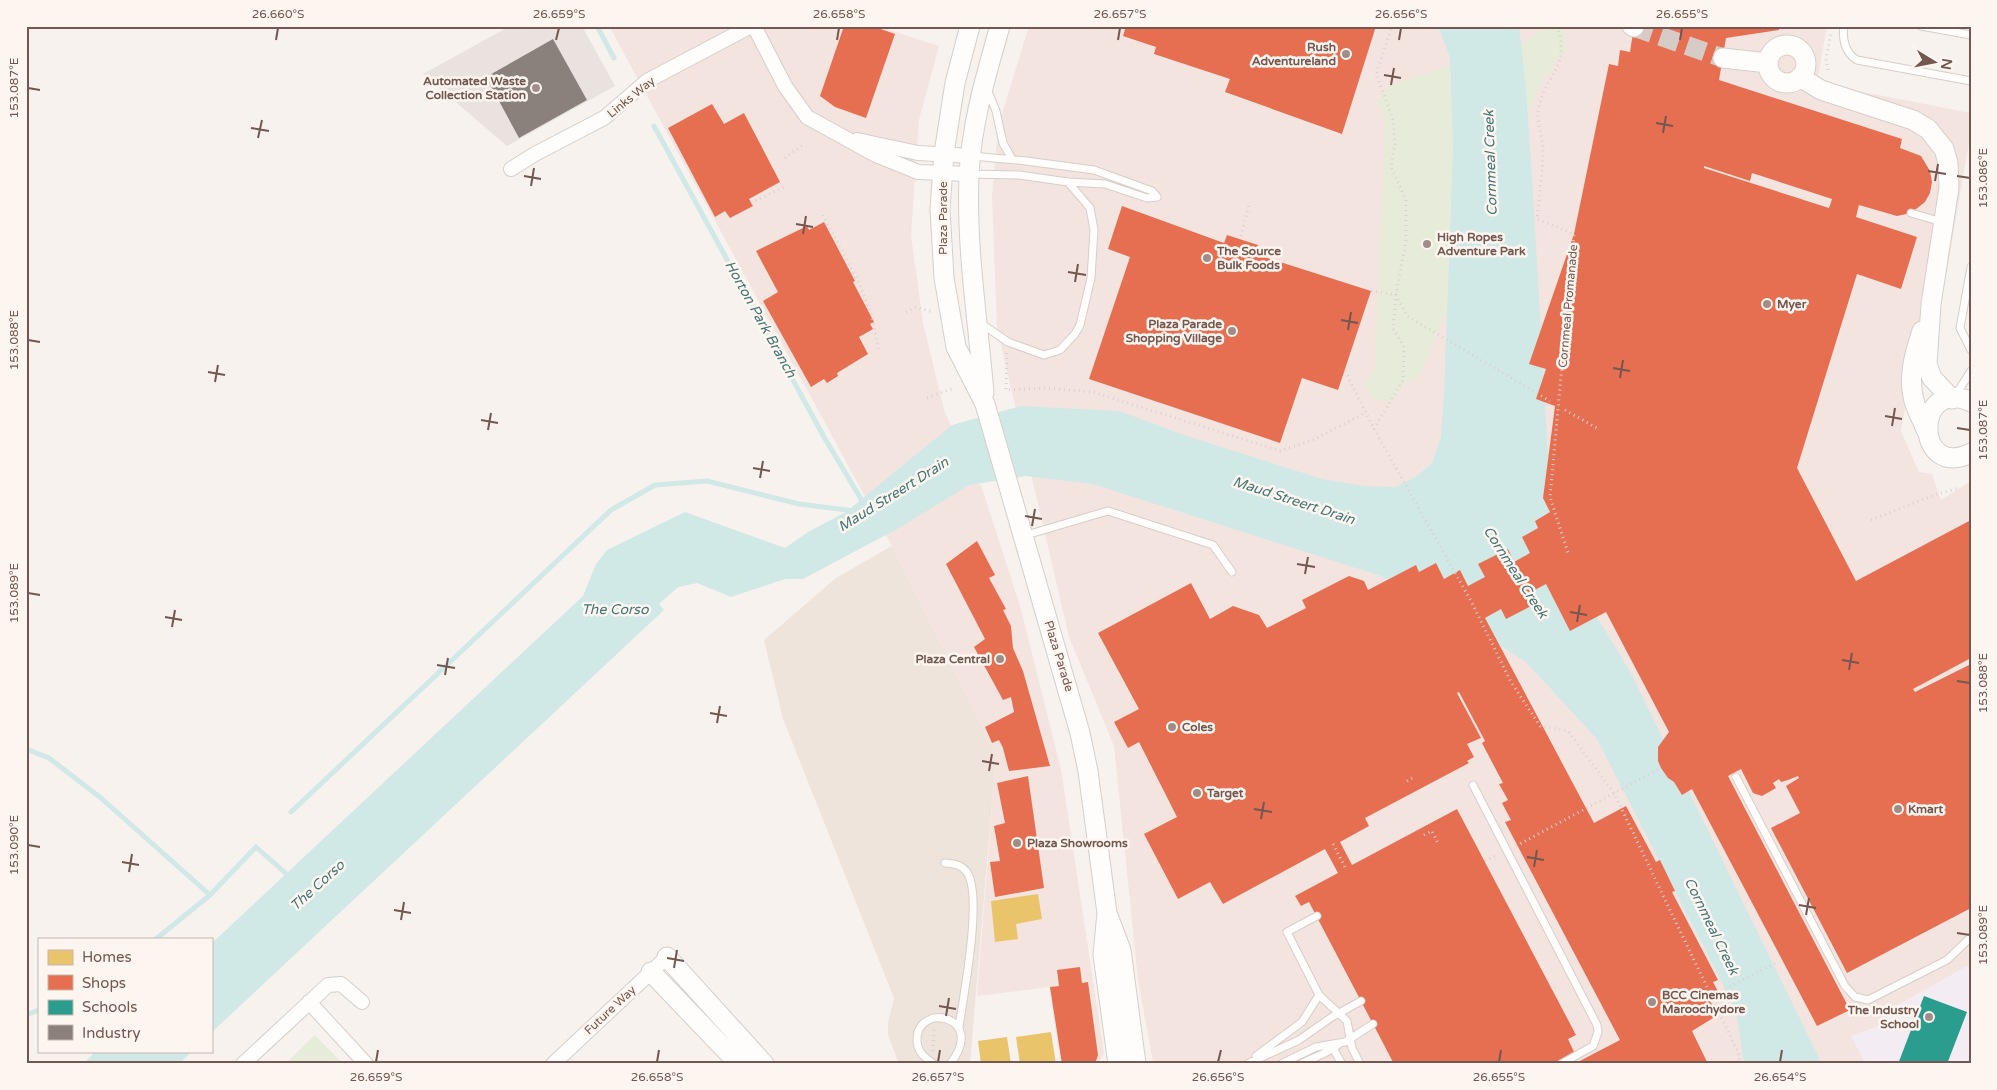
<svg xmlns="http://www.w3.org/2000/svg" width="1997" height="1090" font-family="'Varela Round',sans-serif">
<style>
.residential{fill:#efe4dc}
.commercial{fill:#f4e4e0}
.industrial{fill:#e9e2df}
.education{fill:#f3ecf3}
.green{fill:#e7ecda}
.water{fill:#d0e8e6}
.homes{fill:#e9c46a}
.shops{fill:#e76f51;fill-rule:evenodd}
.schools{fill:#2a9d8f}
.industry{fill:#8a817c}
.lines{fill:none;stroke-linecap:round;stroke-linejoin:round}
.stream{stroke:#d0e8e6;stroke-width:5}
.secondary-tunnel{stroke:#d6cbc6;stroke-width:19;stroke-dasharray:19 9;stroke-linecap:butt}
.lane-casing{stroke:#d6ceca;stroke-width:9}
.street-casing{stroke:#d6ceca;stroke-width:16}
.secondary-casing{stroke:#d6ceca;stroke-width:21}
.path{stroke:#d9d1d0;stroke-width:3;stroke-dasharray:1 4;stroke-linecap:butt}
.lane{stroke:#fefdfc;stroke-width:7}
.street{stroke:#fefdfc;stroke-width:14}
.secondary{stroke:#fefdfc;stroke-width:19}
.path-bridge{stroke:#d9d1d0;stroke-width:3;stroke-dasharray:1 4;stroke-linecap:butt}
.ticks{fill:none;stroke:#735750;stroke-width:2}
.poi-dot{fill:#a18d87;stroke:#fdf6f0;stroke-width:2}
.labels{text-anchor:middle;stroke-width:5;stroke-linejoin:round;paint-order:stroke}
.poi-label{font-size:12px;font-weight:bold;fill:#735750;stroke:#fdf6f0;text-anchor:start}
.street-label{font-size:12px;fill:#735750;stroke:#fdf6f0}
.water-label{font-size:14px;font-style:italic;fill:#447677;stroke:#fdf6f0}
.neatline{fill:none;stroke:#735750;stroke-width:2}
.ticks-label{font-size:12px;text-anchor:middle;fill:#735750}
</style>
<rect width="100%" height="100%" fill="#f7f2ee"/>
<path class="residential" d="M892 546 996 755 970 1064H901L897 1059 888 1035V1022L894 998 783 719 764 640 836 578Z"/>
<path class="commercial" d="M609 26H877L939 46 919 120 911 235 923 323 945 413 983 491 1021 609 1061 769 1104 1053 1098 1064H1061L1049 987 977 996 996 755 892 546Z
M1029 26H1827L1817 83 1971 113V131L1930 369 1909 385 1901 431 1919 472 1932 474 1941 500 1971 481V964L1891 1009 1882 1025 1852 1036 1866 1064 1153 1062 1138 980 1114 746 1069 637 997 328 992 197 998 127Z"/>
<path class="industrial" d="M510 26H582L615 86 507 146 423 74Z"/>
<path class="education" d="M1971 964V1064H1866L1851 1036 1882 1025 1891 1009Z"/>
<path class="green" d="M1545 26 1564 30 1568 50 1554 61 1550 76 1545 74 1419 377 1404 384 1394 401 1374 400 1365 385 1375 368 1385 119 1377 101 1388 86 1525 42Z
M315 1035 343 1064H285Z"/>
<path class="water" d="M1438 26H1519L1526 88 1532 176 1548 456 1565 554 1585 597 1632 675 1822 1064H1744L1736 1010 1597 739 1526 662 1428 599 1378 575 1093 484 1025 476 969 485 899 528 803 579H785L731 597 697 583 678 587 659 604 664 610 211 1033V944L583 596 596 564 607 550 685 512 785 548 808 532 846 512 952 425 1021 406 1119 411 1184 435 1322 479 1364 486 1396 487 1417 476 1432 463 1441 437 1444 394 1453 149 1450 57Z
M96 1051H192L179 1064H83Z"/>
<path class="homes" d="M1038 894 1042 919 1016 924 1018 939 995 942 991 901Z
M1051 1032 1056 1064H1020L1016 1037Z
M1007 1037 1011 1064H981L978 1041Z"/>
<path class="shops" d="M844 26H872L895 34 866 118 835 107 820 96Z
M1126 26H1376L1342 134 1225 92 1230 79 1154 54 1156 47 1123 36Z
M1634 26H1780L1779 30 1726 38 1719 80 1902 139 1900 148 1921 156 1930 171 1932 182 1930 193 1925 202 1911 213 1897 216 1859 205 1856 217 1917 237 1901 289 1857 274 1797 468 1856 581 1971 520V658L1913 689 1915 692 1971 664V908L1847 973 1771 828 1800 813 1786 786 1799 778 1798 776 1788 780 1781 782 1779 779 1773 783 1776 788 1762 796 1753 793 1741 769 1728 776 1850 1010 1817 1026 1692 789 1682 795 1674 782 1668 778 1661 768 1658 761V747L1669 732 1606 612 1570 631 1546 584 1531 592 1537 603 1506 619 1501 609 1485 618 1594 823 1626 806 1656 862 1660 860 1675 891 1672 892 1718 980 1713 982 1720 995 1710 1001 1718 1015 1692 1031 1708 1064H1574L1620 1040 1505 822 1511 820 1502 803 1508 800 1499 784 1503 783 1482 743 1485 741 1459 692 1457 693 1481 738 1467 744 1474 757 1467 761 1469 763 1365 818 1369 826 1340 842 1352 865 1457 809 1576 1035 1568 1039 1575 1054 1557 1064H1394L1309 902 1301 906 1295 896 1338 873 1325 849 1223 904 1210 882 1178 899 1144 834 1177 817 1139 742 1128 748 1114 722 1139 709 1098 633 1191 583 1210 619 1233 606 1259 615 1267 628 1306 608 1302 600 1349 576 1364 581 1368 590 1416 565 1419 572 1436 563 1444 579 1460 570 1468 586 1485 577 1478 564 1508 549 1514 562 1530 553 1522 537 1538 528 1535 521 1550 512 1543 498 1555 406 1536 399 1546 369 1529 364 1574 234 1609 64 1618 66 1620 50 1630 52ZM1704 166 1750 181 1752 173 1832 199 1829 208 1704 168Z
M712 104 724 124 744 113 780 182 749 199 753 206 730 218 725 211 715 217 668 128Z
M1122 206 1224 243 1227 235 1258 245V255L1371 291 1338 390 1302 378 1280 443 1089 379 1130 257 1108 249Z
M824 222 855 281 853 282 874 322 870 324 873 329 859 337 868 354 837 373 838 376 827 383 824 379 811 387 763 301 778 292 756 251 807 226 809 230Z
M977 541 995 575 989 578 1006 609 1003 610 1011 626 1013 648 1023 671 1050 766 1009 771 1003 748 999 740 992 743 985 727 1014 712 1011 697 1003 700 974 647 985 639 946 564Z
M1028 776 1044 888 995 897 990 862 1000 861 994 826 1005 823 997 783Z
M1080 967 1082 983 1088 982 1098 1055 1095 1064H1062L1050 987 1059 986 1057 970Z"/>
<path class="schools" d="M1924 996 1967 1012 1947 1064H1898Z"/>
<path class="industry" d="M553 39 587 100 519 138 486 77Z"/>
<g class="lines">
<path class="stream" d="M597 26 614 58
M654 126 824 437 864 504
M26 749 49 758 101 798 210 895 256 847 291 878
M291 812 611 510 655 485 707 481 799 504 855 511
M156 939 210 895
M26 1015 39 1010"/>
<path class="secondary-tunnel" d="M1634 27 1723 58"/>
<defs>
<path id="lane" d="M1844 26C1842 39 1845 53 1857 60L1971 81
M1921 26 1971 35
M987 89 996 111 1003 143 1012 159
M972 156 1026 161 1094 170 1152 191 1157 197
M970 174 1019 175 1068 182 1105 184 1147 198 1157 197
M1911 213 1942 222
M1971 267 1960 328 1971 350
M979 322 1008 342 1044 355 1060 350 1075 334 1080 325 1091 278 1094 230 1090 208 1068 182
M1955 396 1971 371
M1023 536 1108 511 1213 545 1232 572
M1736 777 1845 986 1855 997 1868 1000 1947 960 1971 937
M1473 785 1597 1025 1598 1032 1593 1046 1561 1064
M945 863C954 864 960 864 966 871 984 892 963 998 959 1027
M1317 916 1287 932 1319 995 1347 1021 1352 1048 1360 1064
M1334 1050 1342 1064
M1256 1056 1302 1022 1319 995
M934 1064C925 1058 917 1052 917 1040 917 1001 988 1016 950 1064
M1247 1064 1299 1040 1332 1017 1361 1001
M1281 1064 1316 1047 1345 1042 1373 1024
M1301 1064C1312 1058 1333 1051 1339 1044"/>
<path id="street" d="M754 26 785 86 807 117 876 155 918 172 969 174
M857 140 918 153 971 156
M511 169 535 154 604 118 647 81 751 26
M309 1002 366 1064
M243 1064 328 985 341 984 362 1002
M553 1064 667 957"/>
<path id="secondary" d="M970 26 955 83 944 153 940 209 944 278 956 347 985 404 1080 733 1088 771 1107 913 1121 950 1136 1064
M1632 26 1634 27
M1768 64a19 19 0 1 1 38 0a19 19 0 1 1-38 0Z
M1723 58 1768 63
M1800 77 1821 90 1913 120 1928 129 1944 149 1948 163 1949 188 1931 304 1927 364 1932 378 1952 399
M1922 331C1914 355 1907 379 1915 404 1918 413 1923 421 1926 430
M984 393C978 320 966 249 969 176 971 125 986 75 1000 26
M1971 402C1914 375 1913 481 1971 453
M1107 913 1103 955 1118 1064
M667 957 764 1064
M651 972 739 1064"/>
</defs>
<use href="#lane" class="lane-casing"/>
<use href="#street" class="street-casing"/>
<use href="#secondary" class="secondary-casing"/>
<path class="path" d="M1828 70 1826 59 1831 32
M785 158 803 145
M751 203 784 187
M823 215 859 283 872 316 879 353
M1241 236 1249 205
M1371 291 1396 295 1407 316 1550 401
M906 312 916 307 932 312
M1007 353 1006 390 1044 388 1093 392 1280 451 1313 440 1365 413
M1345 371 1374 429 1471 601 1511 682 1540 726 1568 731 1614 793 1738 1052 1740 1064
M927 398 954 388
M1565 410 1597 428
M1374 429 1403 380 1404 347 1393 329 1396 295 1406 240V200L1391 167 1395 144 1393 120 1376 74 1392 26
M1871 520 1937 494 1959 488
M1407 781 1412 778
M1424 835 1432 831 1439 845
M1333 844 1345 867
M1516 846 1661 768
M1485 861 1497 855
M1712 996 1777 962
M933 1051 934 1029"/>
<use href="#lane" class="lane"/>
<use href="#street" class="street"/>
<use href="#secondary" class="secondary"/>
<path class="path-bridge" d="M1557 26C1572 68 1543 75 1538 112 1537 124 1543 138 1543 150 1543 173 1539 196 1537 219L1574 234 1550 497 1568 553"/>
</g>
<path class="ticks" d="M276 40 278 28M556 40 559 28M837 40 839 28M1118 40 1120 28M1399 40 1401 28M1680 40 1682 28M1384 75 1401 78M1391 85 1394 68M28 88 40 90M1656 123 1673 126M251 128 269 131M1663 133 1666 116M258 138 262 120M1928 171 1946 174M524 176 541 179M1957 176 1970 178M1935 181 1938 164M531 186 534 168M796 224 813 227M803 234 806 216M1068 272 1086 275M1075 282 1078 264M1341 320 1358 323M1348 330 1351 312M28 340 40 342M1613 368 1630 371M208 372 225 375M1620 378 1623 360M215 382 218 365M1885 416 1902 419M481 420 498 423M1892 426 1895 408M1957 428 1970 430M488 430 491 413M753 468 770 471M760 478 763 461M1025 516 1042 519M1032 526 1035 509M1297 564 1315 567M1305 574 1308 557M28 593 40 595M1570 612 1587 615M165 617 182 620M1577 622 1580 605M172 627 175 610M1842 660 1859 663M437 665 455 668M1849 670 1852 653M445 675 448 658M1957 681 1970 683M710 713 727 716M717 723 720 706M982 761 999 764M989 771 992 754M1254 809 1272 812M1261 819 1264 802M28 845 40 847M1527 857 1544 860M122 862 139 865M1534 867 1537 850M129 872 132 854M1799 905 1816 908M394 910 411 913M1806 915 1809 898M401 920 404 902M1957 933 1970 935M667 958 684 961M674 968 677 950M939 1006 956 1009M946 1016 949 998M376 1062 378 1050M657 1062 659 1050M938 1062 940 1050M1218 1062 1221 1050M1499 1062 1501 1050M1780 1062 1782 1050"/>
<g class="poi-dot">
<circle cx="1346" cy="54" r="5"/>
<circle cx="536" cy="88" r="5"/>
<circle cx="1427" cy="244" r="5"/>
<circle cx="1207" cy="258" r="5"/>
<circle cx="1767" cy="304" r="5"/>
<circle cx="1232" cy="331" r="5"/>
<circle cx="1000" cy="659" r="5"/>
<circle cx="1172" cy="727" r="5"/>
<circle cx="1197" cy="793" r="5"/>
<circle cx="1898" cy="809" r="5"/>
<circle cx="1017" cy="843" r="5"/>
<circle cx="1652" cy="1002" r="5"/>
<circle cx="1929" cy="1017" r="5"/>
</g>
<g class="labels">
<g class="poi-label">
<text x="1336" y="51" text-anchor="end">Rush<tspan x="1336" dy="14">Adventureland</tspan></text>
<text x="526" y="85" text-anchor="end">Automated Waste<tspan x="526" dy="14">Collection Station</tspan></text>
<text x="1437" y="241">High Ropes<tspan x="1437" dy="14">Adventure Park</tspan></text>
<text x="1217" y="255">The Source<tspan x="1217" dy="14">Bulk Foods</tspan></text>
<text x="1777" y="308">Myer</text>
<text x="1222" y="328" text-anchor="end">Plaza Parade<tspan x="1222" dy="14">Shopping Village</tspan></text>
<text x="990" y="663" text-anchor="end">Plaza Central</text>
<text x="1182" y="731">Coles</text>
<text x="1207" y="797">Target</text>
<text x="1908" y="813">Kmart</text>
<text x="1027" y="847">Plaza Showrooms</text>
<text x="1662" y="999">BCC Cinemas<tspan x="1662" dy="14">Maroochydore</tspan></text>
<text x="1919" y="1014" text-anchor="end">The Industry<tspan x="1919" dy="14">School</tspan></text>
</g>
<g class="street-label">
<text transform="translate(631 97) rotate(-39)" y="4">Links Way</text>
<text transform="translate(943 218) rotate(-90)" y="4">Plaza Parade</text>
<text transform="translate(1568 306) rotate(-85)" y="4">Cornmeal Promanade</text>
<text transform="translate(1059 656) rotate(73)" y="4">Plaza Parade</text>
<text transform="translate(610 1010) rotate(-43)" y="4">Future Way</text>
</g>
<g class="water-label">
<text transform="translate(1490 163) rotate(-92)" y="5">Cornmeal Creek</text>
<text transform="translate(761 319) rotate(61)" y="5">Horton Park Branch</text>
<text transform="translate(893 494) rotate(-32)" y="5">Maud Streert Drain</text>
<text transform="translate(1294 500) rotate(18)" y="5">Maud Streert Drain</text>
<text transform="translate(1516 572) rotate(57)" y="5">Cornmeal Creek</text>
<text x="615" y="614">The Corso</text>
<text transform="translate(317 885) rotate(-42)" y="5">The Corso</text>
<text transform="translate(1712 926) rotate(64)" y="5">Cornmeal Creek</text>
</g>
</g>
<rect width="1997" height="1090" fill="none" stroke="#fdf6f0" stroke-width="55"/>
<rect x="38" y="938" width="175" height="115" fill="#fdf6f0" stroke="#c6b6b0"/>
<rect x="48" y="950" width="25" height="15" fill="#e9c46a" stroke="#c6b6b0"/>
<text x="82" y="962" font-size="15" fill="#735750">Homes</text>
<rect x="48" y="975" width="25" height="15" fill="#e76f51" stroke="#c6b6b0"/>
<text x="82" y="988" font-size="15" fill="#735750">Shops</text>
<rect x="48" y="1000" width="25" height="15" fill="#2a9d8f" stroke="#c6b6b0"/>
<text x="82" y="1012" font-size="15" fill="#735750">Schools</text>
<rect x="48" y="1025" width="25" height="15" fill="#8a817c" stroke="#c6b6b0"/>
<text x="82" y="1038" font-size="15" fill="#735750">Industry</text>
<g transform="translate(1934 62) rotate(100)" stroke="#fdf6f0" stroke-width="4" paint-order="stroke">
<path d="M0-4L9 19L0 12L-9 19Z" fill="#735750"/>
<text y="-8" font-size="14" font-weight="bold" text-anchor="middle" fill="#735750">N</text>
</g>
<rect x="28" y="28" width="1942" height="1034" class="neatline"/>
<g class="ticks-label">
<text x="278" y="18">26.660°S</text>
<text x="559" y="18">26.659°S</text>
<text x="839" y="18">26.658°S</text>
<text x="1120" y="18">26.657°S</text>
<text x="1401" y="18">26.656°S</text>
<text x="1682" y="18">26.655°S</text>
<text transform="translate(14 88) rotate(-90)" y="4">153.087°E</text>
<text transform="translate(1983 178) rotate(-90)" y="4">153.086°E</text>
<text transform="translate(14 340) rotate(-90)" y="4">153.088°E</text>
<text transform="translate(1983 430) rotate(-90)" y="4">153.087°E</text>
<text transform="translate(14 593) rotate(-90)" y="4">153.089°E</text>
<text transform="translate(1983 683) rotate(-90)" y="4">153.088°E</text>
<text transform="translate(14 845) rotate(-90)" y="4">153.090°E</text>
<text transform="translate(1983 935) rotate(-90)" y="4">153.089°E</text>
<text x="376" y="1081">26.659°S</text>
<text x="657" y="1081">26.658°S</text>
<text x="938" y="1081">26.657°S</text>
<text x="1218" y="1081">26.656°S</text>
<text x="1499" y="1081">26.655°S</text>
<text x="1780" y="1081">26.654°S</text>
</g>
</svg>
